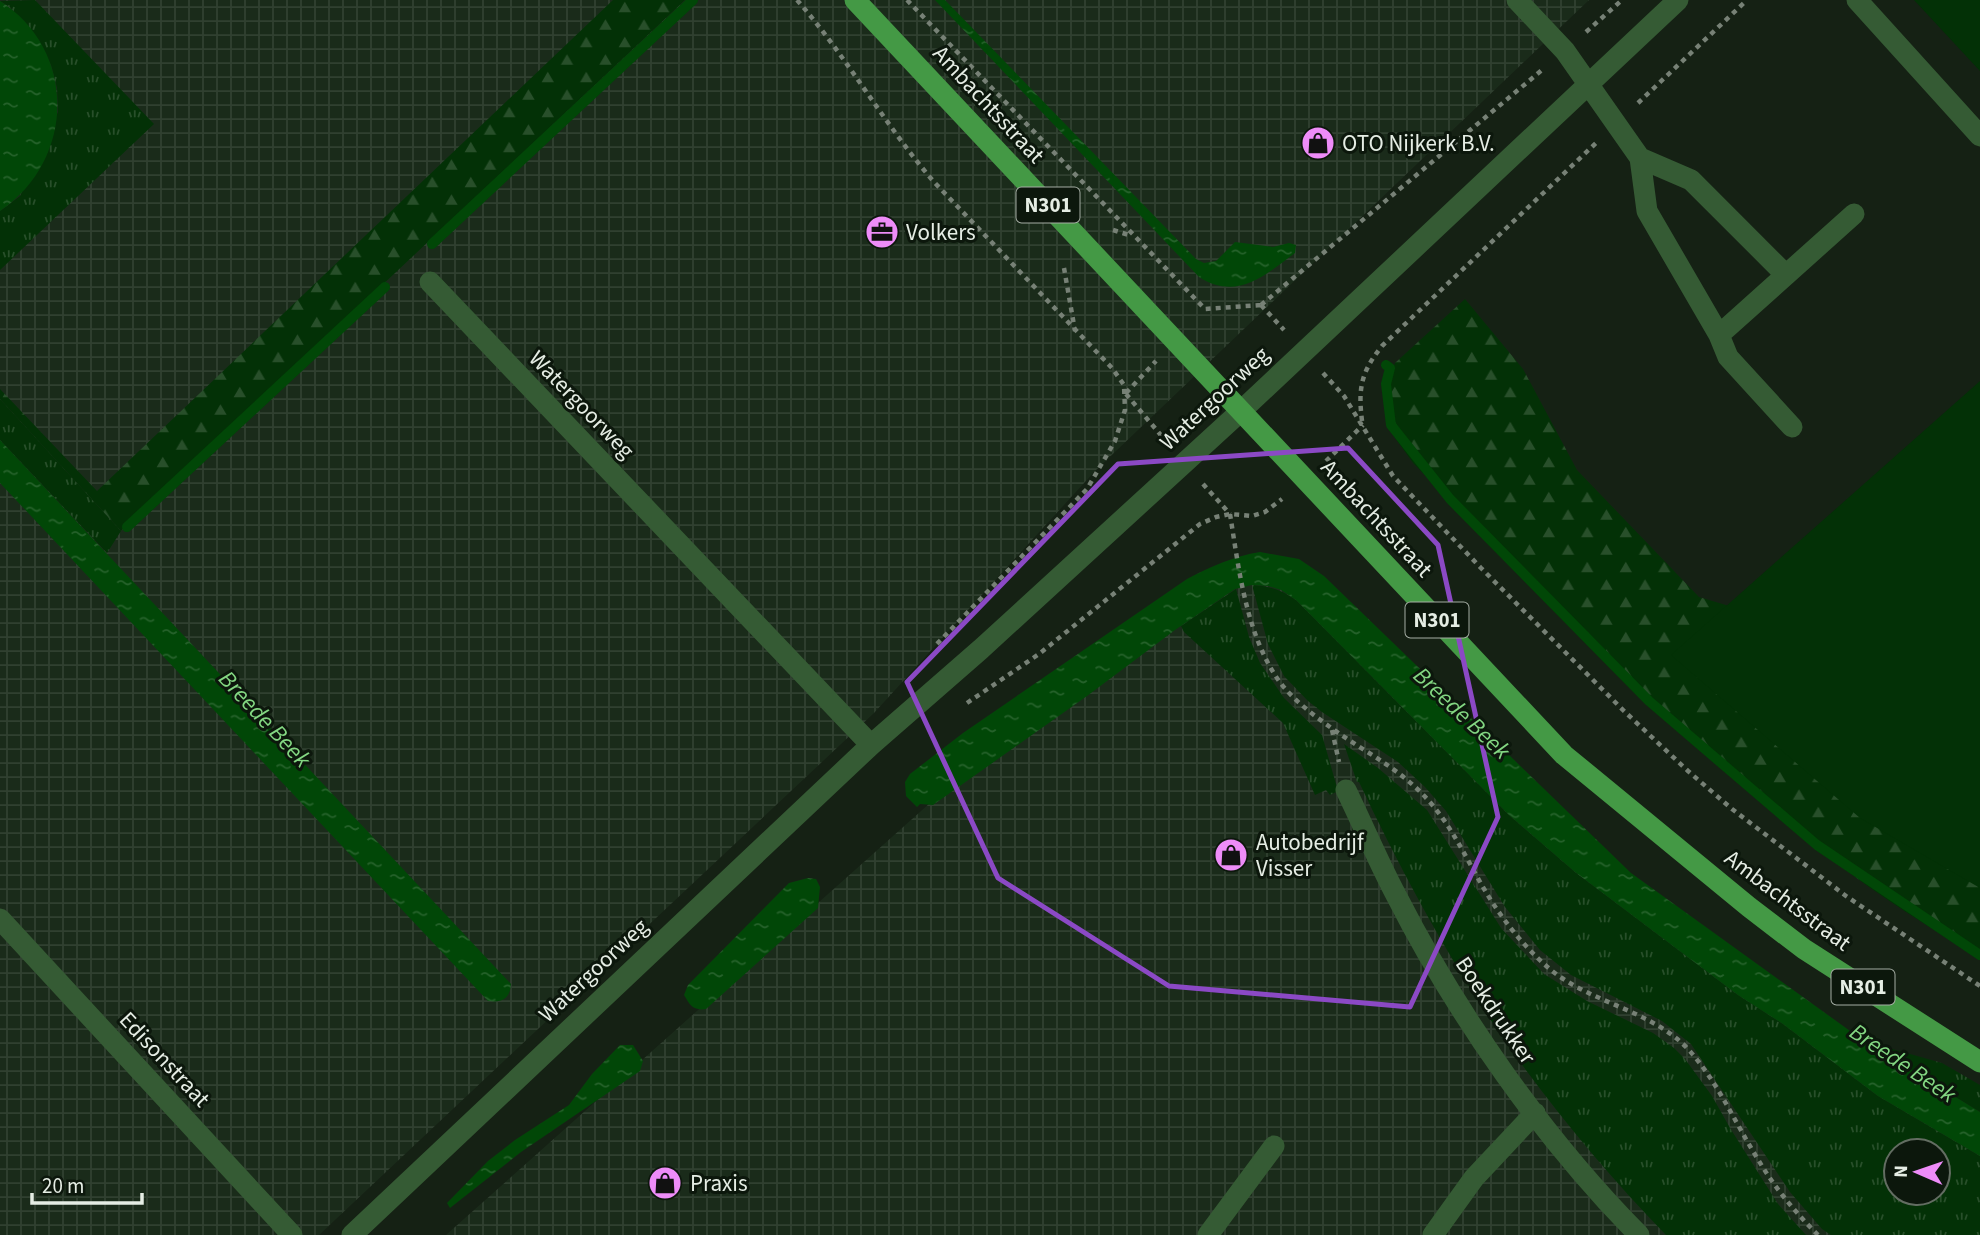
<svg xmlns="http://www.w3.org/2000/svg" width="1980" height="1235" font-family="'Source Sans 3',sans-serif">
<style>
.industrial{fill:url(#industrial-grid);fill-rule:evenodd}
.grass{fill:url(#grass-tufts);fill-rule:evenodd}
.forest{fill:url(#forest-firs)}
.pitch{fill:#033106}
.water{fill:url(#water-ripples)}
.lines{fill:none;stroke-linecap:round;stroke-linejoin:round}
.stream{stroke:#014707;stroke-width:10}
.path{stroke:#778176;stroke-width:4.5;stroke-dasharray:5 5;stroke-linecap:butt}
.minor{stroke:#355b34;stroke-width:21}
.major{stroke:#449945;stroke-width:21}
.marked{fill:none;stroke:#8b49c5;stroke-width:5;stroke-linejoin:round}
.labels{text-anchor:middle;stroke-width:6;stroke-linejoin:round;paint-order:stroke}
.shield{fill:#0c170c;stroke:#a4ada3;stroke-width:2}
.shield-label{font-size:21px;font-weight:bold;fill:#e5ede4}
.street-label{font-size:23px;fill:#e5ede4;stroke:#0c170c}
.poi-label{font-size:23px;fill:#e5ede4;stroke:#0c170c;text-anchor:start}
.water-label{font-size:24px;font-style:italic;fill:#83d782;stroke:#0c170c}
</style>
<defs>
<pattern id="industrial-grid" width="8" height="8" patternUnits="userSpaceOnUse" patternTransform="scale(1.75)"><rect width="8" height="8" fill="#1a2b1a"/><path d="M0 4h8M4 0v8" fill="none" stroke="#304030"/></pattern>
<pattern id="grass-tufts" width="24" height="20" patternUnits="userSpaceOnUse" patternTransform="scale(1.75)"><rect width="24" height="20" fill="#033106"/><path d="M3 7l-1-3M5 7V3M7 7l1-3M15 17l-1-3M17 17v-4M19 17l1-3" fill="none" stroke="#284f2a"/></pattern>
<pattern id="forest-firs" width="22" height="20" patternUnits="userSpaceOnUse" patternTransform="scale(1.75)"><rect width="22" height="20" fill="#033106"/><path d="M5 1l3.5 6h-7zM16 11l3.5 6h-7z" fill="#284f2a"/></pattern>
<pattern id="water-ripples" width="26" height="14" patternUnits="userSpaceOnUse" patternTransform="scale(1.75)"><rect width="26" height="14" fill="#014707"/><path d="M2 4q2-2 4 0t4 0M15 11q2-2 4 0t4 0" fill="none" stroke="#26622b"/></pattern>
</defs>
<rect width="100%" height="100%" fill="#152114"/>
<path class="industrial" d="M0 0H1589L1095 471 874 713 319 1235H0Z
M1282 569 1470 759 1980 1140V1235H446L1125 629ZM1896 1151H1938V1193H1896Z"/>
<path class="grass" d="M35 0 154 124 0 270V211L20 196 58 112 57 88 51 65 11 8 0 1Z
M0 399 121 531 107 553 0 440Z
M1252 585C1270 586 1281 590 1296 600L1509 815 1575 872 1738 995 1783 1024 1878 1096 1980 1156V1235H1831L1822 1229 1790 1192 1691 1044 1662 1021 1571 975 1540 950 1505 907 1446 811 1425 787 1398 762 1322 712 1308 701 1284 676 1268 644ZM1896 1151H1938V1193H1896Z
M1236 589 1249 637 1260 663 1284 698 1322 735 1338 791 1330 795 1326 790 1315 795 1283 723 1184 632 1181 626Z
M1344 744 1378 768 1427 810 1501 928 1544 974 1587 1001 1653 1033 1674 1048 1685 1059 1712 1096 1730 1128 1778 1204 1806 1235H1666C1612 1179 1561 1119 1515 1055 1454 970 1404 877 1359 782H1357Z
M1864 1041 1942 1063 1980 1085V1112Z"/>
<path class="forest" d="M613 0H685L121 531 0 399V389L97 491Z
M1465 299 1523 369 1577 470 1699 597 1736 608 1980 786V959C1931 928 1880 897 1834 861 1682 742 1549 600 1413 463L1395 438 1385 386 1395 363Z"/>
<path class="pitch" d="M1914 0H1980V71Z
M1980 381V888L1860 818 1671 655Z"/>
<path class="water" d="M935 0H945L1196 259 1204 263 1216 261 1235 242 1273 247 1289 243 1296 245 1295 253C1264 276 1237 301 1199 277Z
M0 1C78 51 75 160 0 211Z
M0 440 511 984C510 999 502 1003 488 1001L0 483Z
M1260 552 1299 559 1324 576 1631 873 1864 1041 1980 1112V1156L1878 1096 1783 1024 1738 995 1575 872 1509 815 1296 600 1281 590 1268 586 1252 585 1235 589 1175 630 1087 696 933 805 920 804 917 807 906 796 905 782 910 774 963 733 1187 579C1210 567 1234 556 1260 552Z
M808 878 816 879 820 887 818 908 706 1009C693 1011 690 1005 684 995L688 985 789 883Z
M620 1045H633L643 1061 640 1071 521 1152 450 1208 447 1203 488 1161 515 1140 569 1105 592 1074Z"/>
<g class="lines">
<path class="stream" d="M432 244 693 0
M1386 365 1390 368 1386 384 1391 425 1450 499 1649 701 1817 845 1980 955
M127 527 385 287"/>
<path class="path" d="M797 0C847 57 884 124 934 182L1112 368 1124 385 1125 410 1115 441 1087 489 934 647
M907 0 1205 309 1261 305
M1586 32 1622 0
M1638 103 1747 0
M1113 230 1132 236
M1064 268 1075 331
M1261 305 1284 330
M1261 305 1542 70
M1323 373 1344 396 1393 476 1481 568 1624 711 1688 771 1732 809 1846 896 1980 986
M1126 393 1156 361
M1126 394 1165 440
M1362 421C1358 388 1361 372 1382 346L1596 143
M1326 461 1363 425
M1203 484 1230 514
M1230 514C1239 570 1246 634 1279 681 1292 699 1312 714 1330 727 1367 754 1404 770 1434 807 1461 840 1476 881 1501 915 1515 935 1532 954 1551 970 1591 1003 1651 1010 1688 1049 1718 1082 1735 1123 1759 1161 1775 1188 1795 1212 1818 1235
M967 703 1039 654 1200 524 1216 517 1230 514 1252 516 1265 512 1282 499
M1332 730 1339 762"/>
<path class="minor" d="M1517 0 1565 51 1640 158 1691 180 1786 275
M1857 0 1980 136
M1640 158 1647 211 1719 335 1728 357 1792 427
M430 282 871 745
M1719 335 1854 214
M1346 790C1363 825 1378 861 1396 895 1457 1015 1544 1139 1639 1235
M0 919 292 1235
M352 1235 871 745 981 649 1241 411 1678 0
M1208 1235 1274 1146
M1433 1235 1474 1178 1535 1113"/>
<path class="major" d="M855 0 1564 755 1749 907 1804 949 1980 1062"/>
</g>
<path class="marked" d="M1348 448 1438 545 1498 817 1410 1007 1169 986 998 878 907 682 1118 464Z"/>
<defs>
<symbol id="shop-disc" viewBox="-11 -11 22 22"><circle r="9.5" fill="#ee8cf8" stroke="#0c170c"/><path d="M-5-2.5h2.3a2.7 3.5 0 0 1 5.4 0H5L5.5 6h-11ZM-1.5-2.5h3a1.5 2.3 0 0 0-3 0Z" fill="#111"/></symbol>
<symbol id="office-disc" viewBox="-11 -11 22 22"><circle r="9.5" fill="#ee8cf8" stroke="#0c170c"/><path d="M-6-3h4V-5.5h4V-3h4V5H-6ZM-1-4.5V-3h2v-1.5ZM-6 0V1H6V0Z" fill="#111"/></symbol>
</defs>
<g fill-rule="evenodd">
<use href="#shop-disc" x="1299" y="124" width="38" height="38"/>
<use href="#office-disc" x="863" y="213" width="38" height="38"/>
<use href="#shop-disc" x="1212" y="836" width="38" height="38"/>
<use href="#shop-disc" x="646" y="1164" width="38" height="38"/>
</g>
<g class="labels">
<g class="shield">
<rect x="1016.5" y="187.5" width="63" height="35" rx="5"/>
<rect x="1405.5" y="602.5" width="63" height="35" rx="5"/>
<rect x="1831.5" y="969.5" width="63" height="35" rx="5"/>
</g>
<g class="shield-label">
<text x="1048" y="212">N301</text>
<text x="1437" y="627">N301</text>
<text x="1863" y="994">N301</text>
</g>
<g class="street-label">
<text transform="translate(989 104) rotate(47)" y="8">Ambachtsstraat</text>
<text transform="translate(1214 398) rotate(-43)" y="8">Watergoorweg</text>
<text transform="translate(582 404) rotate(46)" y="8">Watergoorweg</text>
<text transform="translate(1377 518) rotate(47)" y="8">Ambachtsstraat</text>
<text transform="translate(1788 900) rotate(37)" y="8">Ambachtsstraat</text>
<text transform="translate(593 970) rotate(-43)" y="8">Watergoorweg</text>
<text transform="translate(1496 1010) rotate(56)" y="8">Boekdrukker</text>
<text transform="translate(165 1059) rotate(47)" y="8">Edisonstraat</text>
</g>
<g class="poi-label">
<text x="1342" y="151">OTO Nijkerk B.V.</text>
<text x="906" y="240">Volkers</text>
<text x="1256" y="850">Autobedrijf<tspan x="1256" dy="26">Visser</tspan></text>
<text x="690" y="1191">Praxis</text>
</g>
<g class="water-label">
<text transform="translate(1462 713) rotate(43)" y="8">Breede Beek</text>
<text transform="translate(265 719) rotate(47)" y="8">Breede Beek</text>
<text transform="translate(1903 1063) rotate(34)" y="8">Breede Beek</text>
</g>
</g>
<g transform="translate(1917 1172) rotate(272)"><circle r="33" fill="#0c170c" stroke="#636d62" stroke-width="2"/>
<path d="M0-5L12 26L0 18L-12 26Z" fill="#ee8cf8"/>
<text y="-10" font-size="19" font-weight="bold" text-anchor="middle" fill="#e5ede4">N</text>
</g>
<path d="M32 1193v10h110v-10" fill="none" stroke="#e5ede4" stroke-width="3.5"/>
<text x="42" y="1193" font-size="21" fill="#e5ede4" stroke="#0c170c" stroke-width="5" paint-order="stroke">20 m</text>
</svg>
